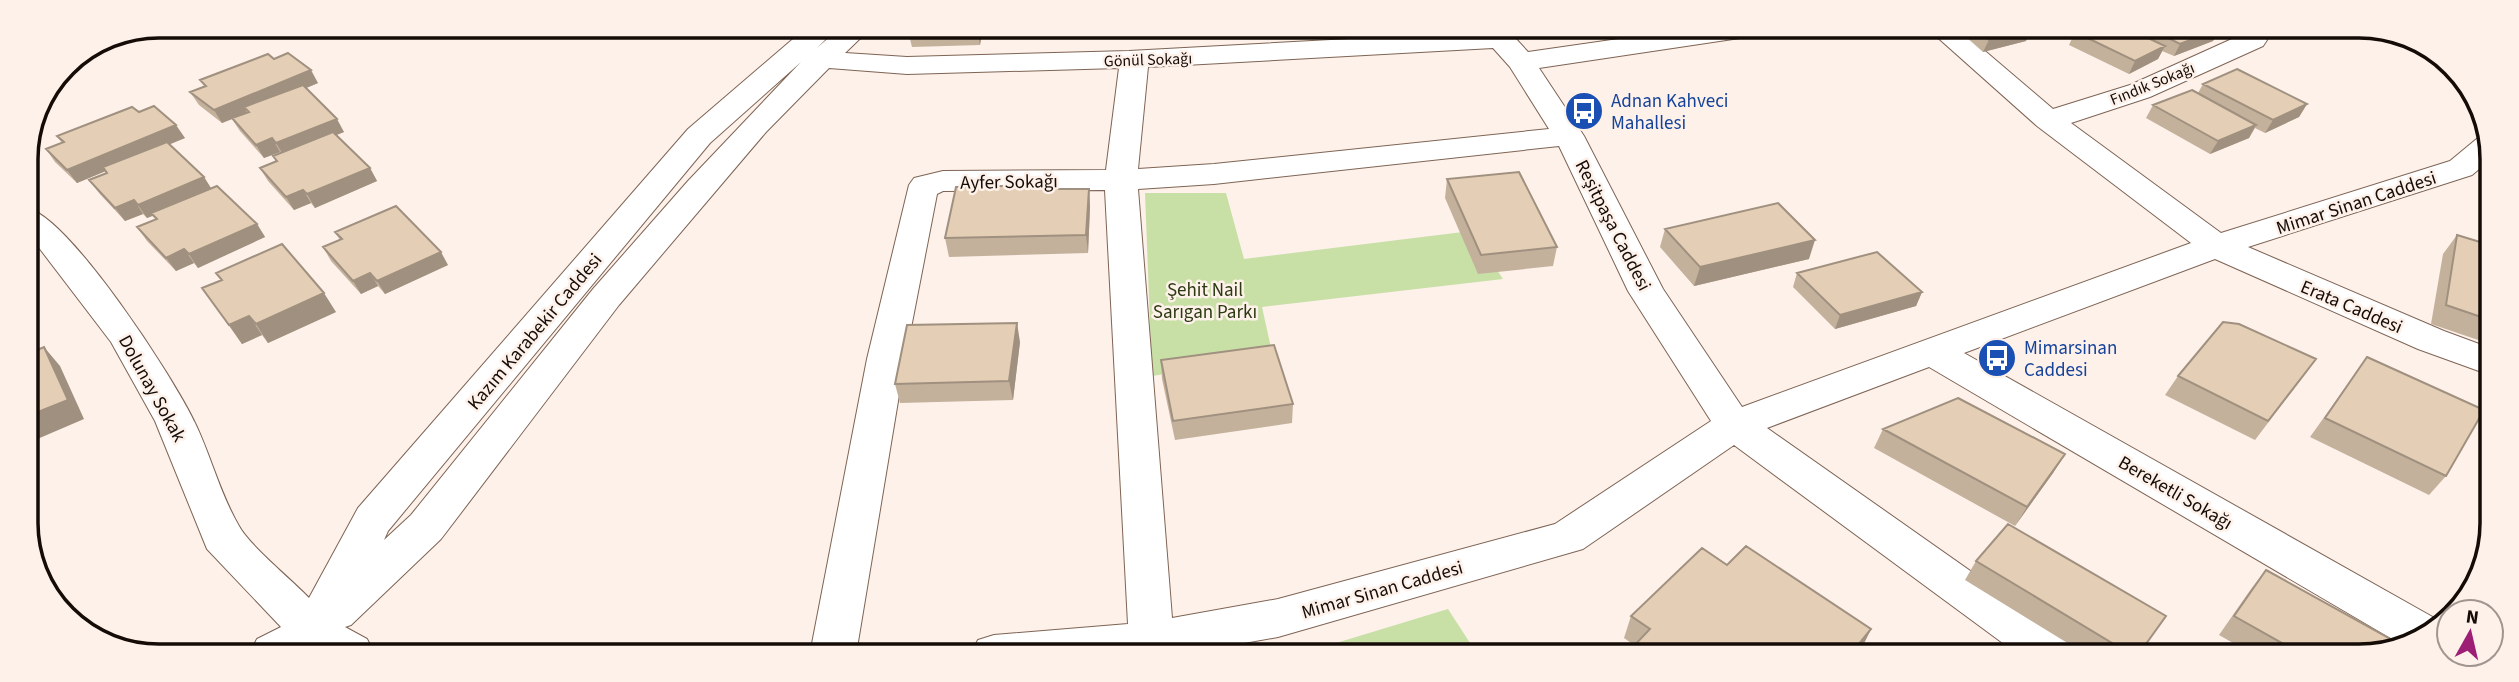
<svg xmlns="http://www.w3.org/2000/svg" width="2519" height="682" font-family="'Source Sans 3',sans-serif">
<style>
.green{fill:#c8dfa6}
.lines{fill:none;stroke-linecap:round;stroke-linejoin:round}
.minor-casing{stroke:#7e6454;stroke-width:2}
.minor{fill:#fff;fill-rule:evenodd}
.wall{fill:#c4b19c}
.shaded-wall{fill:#a0907f}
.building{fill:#e4ceb5;stroke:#a0907f;stroke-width:2}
.labels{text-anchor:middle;stroke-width:5;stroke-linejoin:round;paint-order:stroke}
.far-street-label{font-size:16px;fill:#160c07;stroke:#fdf1ea}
.transit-label{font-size:19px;fill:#164399;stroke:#fdf1ea;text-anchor:start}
.street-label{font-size:19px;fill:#160c07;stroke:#fdf1ea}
.park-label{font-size:19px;fill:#2c3a12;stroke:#fdf1ea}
.rim{fill:none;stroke:#160c07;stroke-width:3.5}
</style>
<rect width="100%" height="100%" fill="#fdf1ea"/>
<path class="green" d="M1145 193H1226L1244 259 1471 231 1503 279 1262 307 1273 357 1152 376Z
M1448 609 1470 643 1464 655 1300 654Z"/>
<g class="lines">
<defs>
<path id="minor" d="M807 27H838L817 48 841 27H872L845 53 907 57 1129 51 1480 32 1477 28H1506L1528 52 1695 28H1767L1763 34 1753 36 1539 68 1584 136 1663 289 1742 407 2191 243 2037 126 1927 28H1958L2053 109 2130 85 2243 34 2253 32 2263 34 2267 40 2263 46 2150 97 2071 123 2221 233 2450 161 2479 137 2490 135V160L2472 175 2248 247 2444 331 2490 348V375L2418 349 2215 259 1964 353 2438 620 2441 625 2399 643 1929 367 1767 428 2070 641 2077 655H2019L1734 445 1583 549 1278 637 1183 654H971L978 640 994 635 1128 624 1105 190 943 191 937 194 905 359 856 654H810L867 359 909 185 914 178 943 171 1106 170 1119 68 907 74 829 68 766 132 619 305 441 539 351 625 345 627 367 639 374 653H250L257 639 281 627 207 549 155 421 111 342 40 249 27 236V208C70 218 174 378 195 423 211 456 220 494 239 526 249 545 292 580 309 598L358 508 688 129ZM1493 48 1510 67 1549 129 1214 164 1138 169 1148 67ZM801 62 688 181 593 289 411 515 384 540 388 531 710 143ZM1559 146 1628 291 1711 421 1555 524 1278 599 1172 618 1138 189 1214 184Z"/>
</defs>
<use href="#minor" class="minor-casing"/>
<use href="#minor" class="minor"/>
</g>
<path class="wall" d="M983 27 980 45 912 47 909 35Z
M1591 28H1651L1598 36Z
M1956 28H2031L2026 41 1983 52Z
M2087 29H2220L2213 41 2174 56 2162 51 2158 59 2129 74 2069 45 2075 32Z
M274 59 318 83 306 88 344 132 336 135 370 168 377 181 315 208 311 203 294 210 268 181 260 168 276 161 273 156 281 152H280L264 158 240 131 232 119 222 123 199 105 190 92 204 86 200 80Z
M2203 84 2307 104 2299 117 2265 133 2255 128 2249 138 2210 154 2146 118 2153 105 2198 93Z
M139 112 185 138 169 144 204 177 211 188 257 224 265 237 198 268 194 263 176 271 147 241 137 227 155 219 153 216 147 218 143 214 125 221 99 193 89 180 107 173 106 171 77 183 55 162 46 149 62 143 57 136Z
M1447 179 1557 247 1553 266 1478 274 1445 198Z
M1049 189H1089L1090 207 1088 253 949 257 945 238Z
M1665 229 1809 259 1694 286 1660 247Z
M335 232 448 265 385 294 378 286 361 294 331 261 323 247 340 240Z
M2457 235 2490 245V344L2431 324 2443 254Z
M216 273 336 312 268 343 262 335 242 344 202 288 221 280Z
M1797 273 1922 292 1916 306 1835 329 1793 287Z
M1020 342 1013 400 900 403 895 384Z
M2367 357 2446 476 2429 495 2310 437Z
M1161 360 1293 404 1292 423 1175 440 1162 379Z
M2178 376 2302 378 2255 440 2165 395Z
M1883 429 2065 454 2053 473 2015 526 1874 448Z
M1976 561 2138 655H2087L1965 580Z
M1727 565 1871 629 1862 648 1873 655H1628L1630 650 1634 645 1624 638 1631 616Z
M2266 570 2368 655H2254L2219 635 2251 589Z"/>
<path class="shaded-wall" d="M979 27H983L980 45 978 33Z
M1599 28H1651L1598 36Z
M2031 28 2026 41 1983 52 1989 40Z
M2038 28H2051L2037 32Z
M2218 29H2220L2213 41 2174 56 2180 44Z
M2165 46 2158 59 2129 74 2135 61Z
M311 70 318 83 249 112 244 107 247 113 222 123 214 110Z
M2307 104 2299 117 2265 133 2273 120Z
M337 119 344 132 284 156 276 143Z
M176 125 185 138 77 183 67 170Z
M2256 125 2249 138 2210 154 2218 141Z
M272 138 280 152 264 158 256 145Z
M370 168 377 181 315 208 307 194Z
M204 177 212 190 147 218 138 205Z
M1089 189 1090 207 1088 253 1086 235Z
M303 190 311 203 294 210 286 197Z
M134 200 143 214 125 221 115 208Z
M257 224 265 237 198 268 189 254Z
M1815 240 1809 259 1694 286 1700 267Z
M184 249 194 263 176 271 166 258Z
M441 252 448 265 385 294 377 281Z
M370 273 378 286 361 294 353 281Z
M1922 292 1916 306 1835 329 1840 315Z
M324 293 336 312 268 343 256 324Z
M249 316 262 335 242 344 229 325Z
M1017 323 1020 342 1013 400 1009 381Z
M44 347 60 366 84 419 28 443V416Z
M2065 454 2053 473 2015 526 2027 507Z
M1871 629 1860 651 1858 645Z"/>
<path class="building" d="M911 27H979L978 33 909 35Z
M1975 28H2030L1989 40Z
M2087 29H2129L2165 46 2135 61 2075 32Z
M2150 29H2218L2180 44Z
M288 53 311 70 214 110 190 92 206 86 200 80 268 54 274 59Z
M2237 69 2307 104 2273 120 2203 84Z
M303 85 337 119 276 143 272 138 256 145 232 118 249 112 244 107Z
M2192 90 2256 125 2218 141 2153 105Z
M154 106 176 125 67 170 46 149 64 142 57 136 132 107 139 112Z
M333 132 370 168 307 194 303 190 286 197 260 168 277 161 273 156Z
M167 142 204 177 138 205 134 200 115 208 89 180 107 173 103 167Z
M1519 172 1557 247 1481 255 1447 179Z
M1048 185 1049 189H1089L1086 235 945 238 956 187Z
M217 186 257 224 189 254 184 249 166 258 137 227 157 219 151 213Z
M1778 203 1815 240 1700 267 1665 229Z
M396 206 441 252 377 281 370 273 353 281 323 247 342 239 335 232Z
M2457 235 2490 245V320L2446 305Z
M282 244 324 293 256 324 249 316 229 325 202 288 222 280 216 273Z
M1877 252 1922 292 1840 315 1797 273Z
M2223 322 2239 324 2316 359 2268 421 2178 376Z
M1017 323 1009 381 895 384 907 325Z
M1274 345 1293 404 1173 421 1161 360Z
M44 347 68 400 28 416V354Z
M2367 357 2484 410 2446 476 2325 418Z
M1958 398 2065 454 2027 507 1883 429Z
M2008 524 2166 616 2138 655H2132L1976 561Z
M1746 546 1871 629 1858 645 1873 655H1637L1630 650 1650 629 1631 616 1702 548 1727 565Z
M2266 570 2398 643 2368 655H2303L2234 616Z"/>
<defs>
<symbol id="bus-disc" viewBox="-11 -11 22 22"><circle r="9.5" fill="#1a4fb4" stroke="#fdf1ea"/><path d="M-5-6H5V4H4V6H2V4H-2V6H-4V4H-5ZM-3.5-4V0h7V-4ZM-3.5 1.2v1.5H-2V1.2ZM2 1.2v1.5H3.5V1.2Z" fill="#fff"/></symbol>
</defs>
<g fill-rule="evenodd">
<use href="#bus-disc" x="1562" y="89" width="44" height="44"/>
<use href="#bus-disc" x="1975" y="336" width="44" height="44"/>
</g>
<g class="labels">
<g class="far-street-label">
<text transform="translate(1148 59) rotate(-2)" y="6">Gönül Sokağı</text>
<text transform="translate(2152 83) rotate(-22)" y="6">Fındık Sokağı</text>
</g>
<g class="transit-label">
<text x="1611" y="107">Adnan Kahveci<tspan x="1611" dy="22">Mahallesi</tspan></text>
<text x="2024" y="354">Mimarsinan<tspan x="2024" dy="22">Caddesi</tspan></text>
</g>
<g class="street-label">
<text transform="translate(1009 181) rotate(-1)" y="7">Ayfer Sokağı</text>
<text transform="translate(2356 202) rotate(-18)" y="7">Mimar Sinan Caddesi</text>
<text transform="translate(1614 225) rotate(63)" y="7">Reşitpaşa Caddesi</text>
<text transform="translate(2352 306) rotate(23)" y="7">Erata Caddesi</text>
<text transform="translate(534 331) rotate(-50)" y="7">Kazım Karabekir Caddesi</text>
<text transform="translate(153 388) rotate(61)" y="7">Dolunay Sokak</text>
<text transform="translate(2176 492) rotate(30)" y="7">Bereketli Sokağı</text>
<text transform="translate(1382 589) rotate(-16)" y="7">Mimar Sinan Caddesi</text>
</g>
<g class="park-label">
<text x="1205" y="296">Şehit Nail<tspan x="1205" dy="22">Sarıgan Parkı</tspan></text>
</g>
</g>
<path d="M0 0H2519V682H0ZM159 38H2359A121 121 0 0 1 2480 159V523A121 121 0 0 1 2359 644H159A121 121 0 0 1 38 523V159A121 121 0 0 1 159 38Z" fill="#fdf1ea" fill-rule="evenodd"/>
<path class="rim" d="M159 38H2359A121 121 0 0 1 2480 159V523A121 121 0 0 1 2359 644H159A121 121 0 0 1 38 523V159A121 121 0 0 1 159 38Z"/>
<g transform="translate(2470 633) rotate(8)"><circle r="33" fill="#fdf1ea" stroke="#a1958f" stroke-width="2"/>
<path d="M0-5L12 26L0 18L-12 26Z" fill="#9d1f75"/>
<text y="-10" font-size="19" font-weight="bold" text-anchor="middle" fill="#160c07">N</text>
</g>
</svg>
